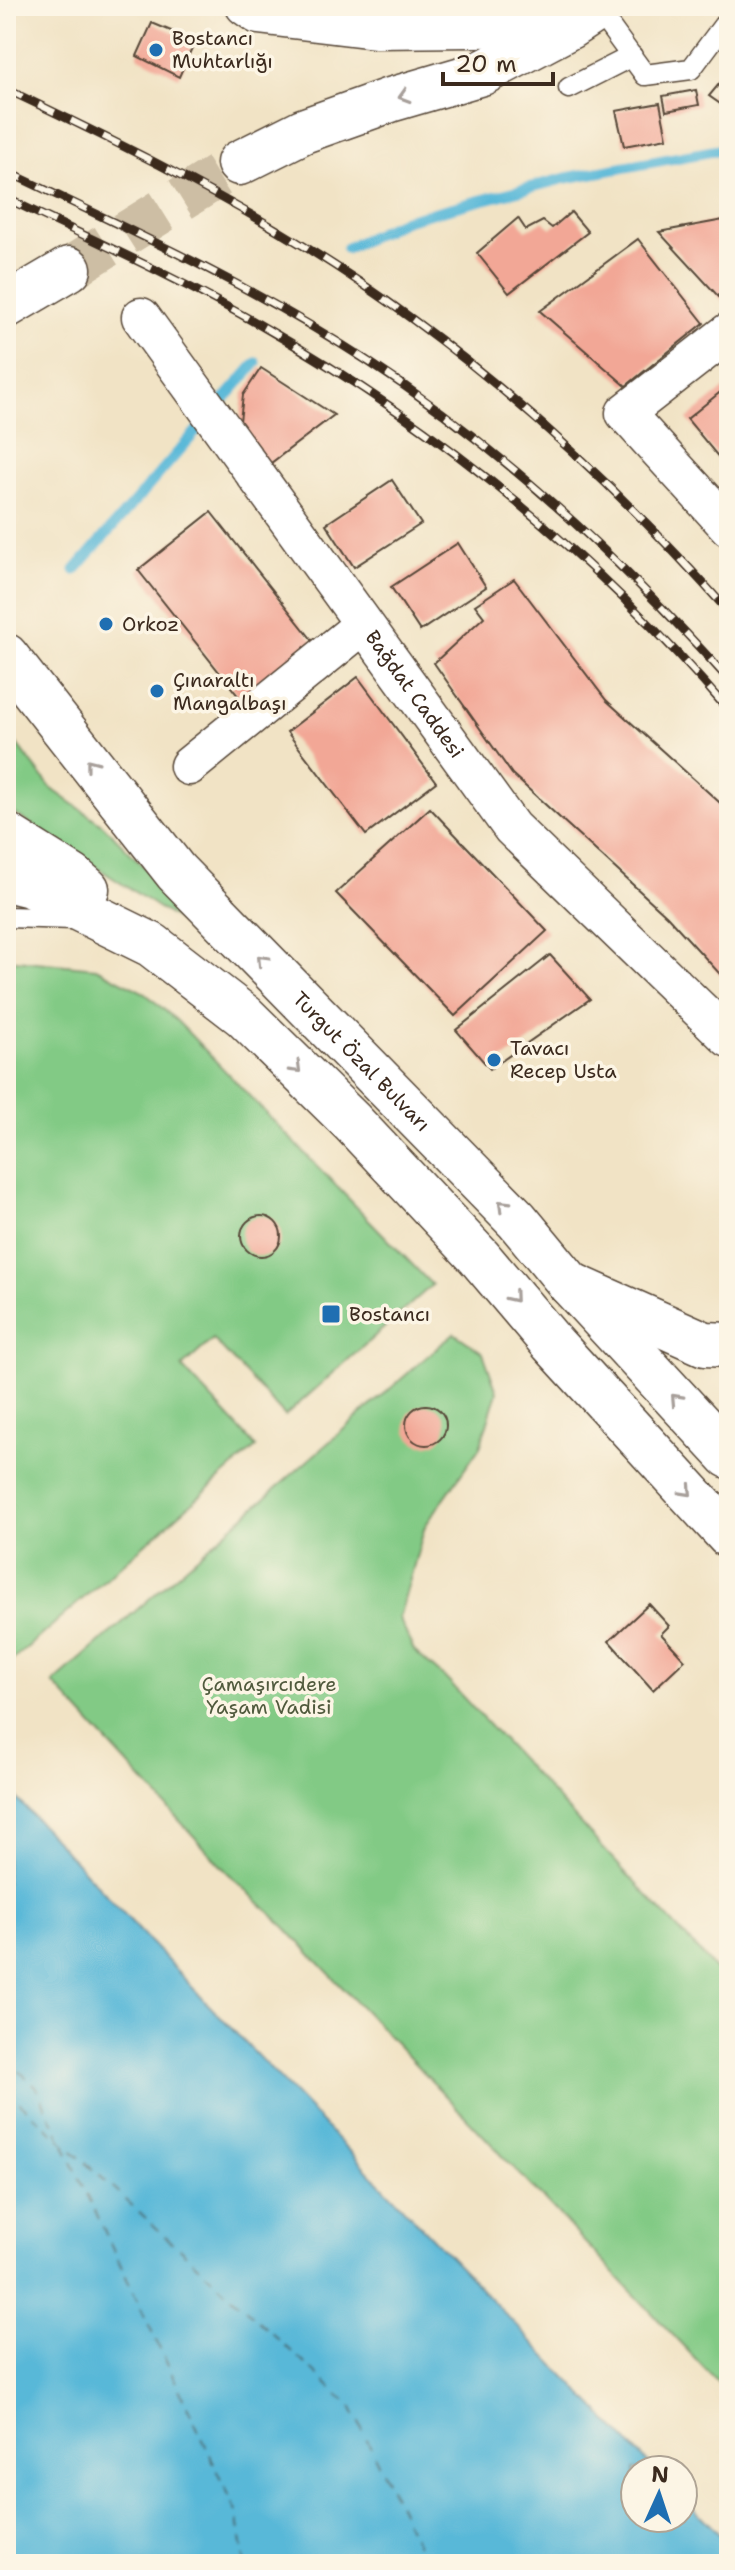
<svg xmlns="http://www.w3.org/2000/svg" width="735" height="2570" font-family="'Shantell Sans',sans-serif">
<style>
.green{fill:#82ca85;stroke:#5e7a52;stroke-width:2}
.water{fill:#59b8d8;stroke:#4a717b;stroke-width:2}
.lines{fill:none;stroke-linecap:round;stroke-linejoin:round}
.stream{stroke:#59b8d8;stroke-width:11}
.ferry{stroke:#465c5f;stroke-width:2;stroke-dasharray:10 8;stroke-linecap:butt}
.building{fill:#f2a796}
.primary-tunnel{stroke:#cdbea4;stroke-width:44;stroke-dasharray:44 22;stroke-linecap:butt}
.service-casing{stroke:#564637;stroke-width:23}
.minor-casing{stroke:#564637;stroke-width:41}
.primary-casing{stroke:#564637;stroke-width:47}
.trunk-casing{stroke:#564637;stroke-width:47}
.service{stroke:#fff;stroke-width:20}
.minor{stroke:#fff;stroke-width:38}
.primary{stroke:#fff;stroke-width:44}
.trunk{stroke:#fff;stroke-width:44}
.rail-casing{stroke:#3b2a1e;stroke-width:9}
.rail{stroke:#fcf5e5;stroke-width:6;stroke-dasharray:18;stroke-linecap:butt}
.oneway{stroke:#a79f9a}
.poi-dot{fill:#1f6fb2;stroke:#fcf5e5;stroke-width:3}
.labels{text-anchor:middle;stroke-width:7;stroke-linejoin:round;paint-order:stroke}
.poi-label{font-size:20px;fill:#3b2a1e;stroke:#fcf5e5;text-anchor:start}
.street-label{font-size:20px;fill:#3b2a1e;stroke:#fcf5e5}
.park-label{font-size:20px;fill:#505a3d;stroke:#fcf5e5}
</style>
<rect width="100%" height="100%" fill="#fcf5e5"/>
<filter id="ink" filterUnits="userSpaceOnUse"><feTurbulence type="fractalNoise" baseFrequency=".0125" numOctaves="2"/><feDisplacementMap in="SourceGraphic" scale="16" xChannelSelector="R" yChannelSelector="G"/><feConvolveMatrix kernelMatrix="1 2 1 2 8 2 1 2 1" color-interpolation-filters="sRGB"/></filter>
<filter id="wash" filterUnits="userSpaceOnUse"><feTurbulence type="fractalNoise" baseFrequency=".006" numOctaves="4" result="noise"/><feDisplacementMap in="SourceGraphic" scale="32" xChannelSelector="R" yChannelSelector="G"/><feGaussianBlur stdDeviation="1.8" result="paint"/><feColorMatrix in="noise" values="0 0 0 0 0 0 0 0 0 0 0 0 0 0 0 0 0 1.4 0 .05"/><feComposite in="paint" operator="in"/></filter>
<g filter="url(#wash)">
<rect width="100%" height="100%" fill="#f1e3c5"/>
<path class="green" d="M6 730 52 789 103 825 217 941 211 942 6 808Z
M6 959 96 968 145 993 177 1021 432 1285 285 1416 213 1339 182 1367 256 1447 7 1665Z
M454 1333 483 1353 497 1392 480 1447 425 1526 399 1618 414 1651 447 1680 729 1984V2394L284 1926 225 1870 53 1683Z"/>
<path class="water" d="M6 1787 205 2001 655 2470H635V2518H683V2498L729 2544V2564H6Z"/>
<g class="lines">
<path class="stream" d="M347 248 405 220 566 178 729 148
M75 570 256 363"/>
<path class="ferry" d="M6 2059 36 2086 61 2139
M6 2090 351 2406 426 2564
M64 2145 237 2512 245 2564"/>
</g>
<g id="blocks">
<path class="building" d="M152 23 195 41 179 77 137 56Z
M729 72V110L709 96Z
M696 90 699 105 666 111 663 96Z
M660 103 667 138 624 146 616 111Z
M571 212 588 232 509 293 477 253 518 218 526 230 543 221 552 228Z
M729 219V308L659 232Z
M638 239 704 323 626 386 540 311Z
M261 368 334 415 267 466 239 430 243 395Z
M729 385V470L687 419Z
M392 480 421 524 354 567 326 524Z
M211 512 324 655 251 712 138 570Z
M458 543 486 587 420 631 391 587Z
M514 579 606 700 729 811V984L667 916 512 774 434 663 484 617 475 605Z
M358 677 436 782 366 835 287 732Z
M430 808 547 931 455 1016 336 893Z
M550 955 590 999 490 1069 456 1030Z
M241 1236a20 20 0 1 1 40 0a20 20 0 1 1-40 0Z
M406 1425a20 20 0 1 1 40 0a20 20 0 1 1-40 0Z
M649 1604 669 1626 661 1634 685 1660 653 1690 609 1641Z"/>
</g>
</g>
<g filter="url(#ink)">
<use href="#blocks" fill-opacity="0" stroke="#564637" stroke-width="2"/>
<g class="lines">
<path class="primary-tunnel" d="M69 269 239 163"/>
<defs>
<path id="service" d="M597 9 645 75 691 69 729 18
M569 88 632 56
M6 917 74 919"/>
<g id="minor">
<path d="M245 6 258 15 375 29 569 27"/>
<path id="s1" d="M141 317 512 828 729 1038"/>
<path d="M729 332 625 413 729 527"/>
<path d="M189 766 363 625"/>
</g>
<path id="primary" d="M239 163 303 131 390 100 482 73 569 27 601 6
M6 306 69 269
M570 1284 705 1344 729 1345"/>
<g id="trunk">
<path id="s2" d="M6 656 176 872 517 1220 570 1284 729 1456"/>
<path d="M6 835 73 877 87 889"/>
<path d="M6 879 30 885 152 945 244 1016 352 1122 479 1257 552 1343 729 1536"/>
</g>
</defs>
<use href="#service" class="service-casing"/>
<use href="#minor" class="minor-casing"/>
<use href="#primary" class="primary-casing"/>
<use href="#trunk" class="trunk-casing"/>
<use href="#service" class="service"/>
<use href="#minor" class="minor"/>
<use href="#primary" class="primary"/>
<use href="#trunk" class="trunk"/>
<defs>
<path id="rail" d="M6 89C109 138 210 188 307 248 465 346 606 473 729 612
M6 171C128 229 253 286 366 360 502 448 621 559 729 680
M6 198C91 239 178 278 260 325 439 427 595 555 729 711"/>
</defs>
<use href="#rail" class="rail-casing"/>
<use href="#rail" class="rail"/>
</g>
<defs><path id="oneway-chevron" d="M-2-3.5L2.5 0L-2 3.5" fill="none" stroke-width="1.6" stroke-linecap="round" stroke-linejoin="round" transform="scale(2)"/></defs>
<g class="oneway">
<use href="#oneway-chevron" transform="translate(404 96) rotate(163)"/>
<use href="#oneway-chevron" transform="translate(91 764) rotate(-128)"/>
<use href="#oneway-chevron" transform="translate(262 960) rotate(-134)"/>
<use href="#oneway-chevron" transform="translate(296 1068) rotate(45)"/>
<use href="#oneway-chevron" transform="translate(503 1205) rotate(-135)"/>
<use href="#oneway-chevron" transform="translate(513 1297) rotate(50)"/>
<use href="#oneway-chevron" transform="translate(676 1399) rotate(-133)"/>
<use href="#oneway-chevron" transform="translate(687 1491) rotate(47)"/>
</g>
</g>
<g class="poi-dot">
<circle cx="156" cy="50" r="8"/>
<circle cx="106" cy="624" r="8"/>
<circle cx="157" cy="691" r="8"/>
<circle cx="494" cy="1060" r="8"/>
<rect x="321" y="1304" width="20" height="20" rx="4"/>
</g>
<g class="labels">
<g class="poi-label">
<text x="172" y="45">Bostancı<tspan x="172" dy="23">Muhtarlığı</tspan></text>
<text x="122" y="631">Orkoz</text>
<text x="173" y="687">Çınaraltı<tspan x="173" dy="23">Mangalbaşı</tspan></text>
<text x="510" y="1055">Tavacı<tspan x="510" dy="23">Recep Usta</tspan></text>
<text x="349" y="1321">Bostancı</text>
</g>
<g class="street-label">
<text dy="7" stroke="none"><textPath href="#s1" startOffset="466">Bağdat Caddesi</textPath></text>
<text dy="7" stroke="none"><textPath href="#s2" startOffset="540">Turgut Özal Bulvarı</textPath></text>
</g>
<g class="park-label">
<text x="269" y="1691">Çamaşırcıdere<tspan x="269" dy="23">Yaşam Vadisi</tspan></text>
</g>
</g>
<rect width="735" height="2570" fill="none" stroke="#fcf5e5" stroke-width="32"/>
<g transform="translate(659 2494) rotate(3)"><circle r="38" fill="#fcf5e5" stroke="#afa495" stroke-width="2"/>
<path d="M0-6L14 30L0 20L-14 30Z" fill="#1f6fb2"/>
<text y="-12" font-size="22" font-weight="bold" text-anchor="middle" fill="#3b2a1e">N</text>
</g>
<path d="M443 72v12h110v-12" fill="none" stroke="#3b2a1e" stroke-width="4"/>
<text x="455" y="72" font-size="24" fill="#3b2a1e" stroke="#fcf5e5" stroke-width="6" paint-order="stroke">20 m</text>
</svg>
